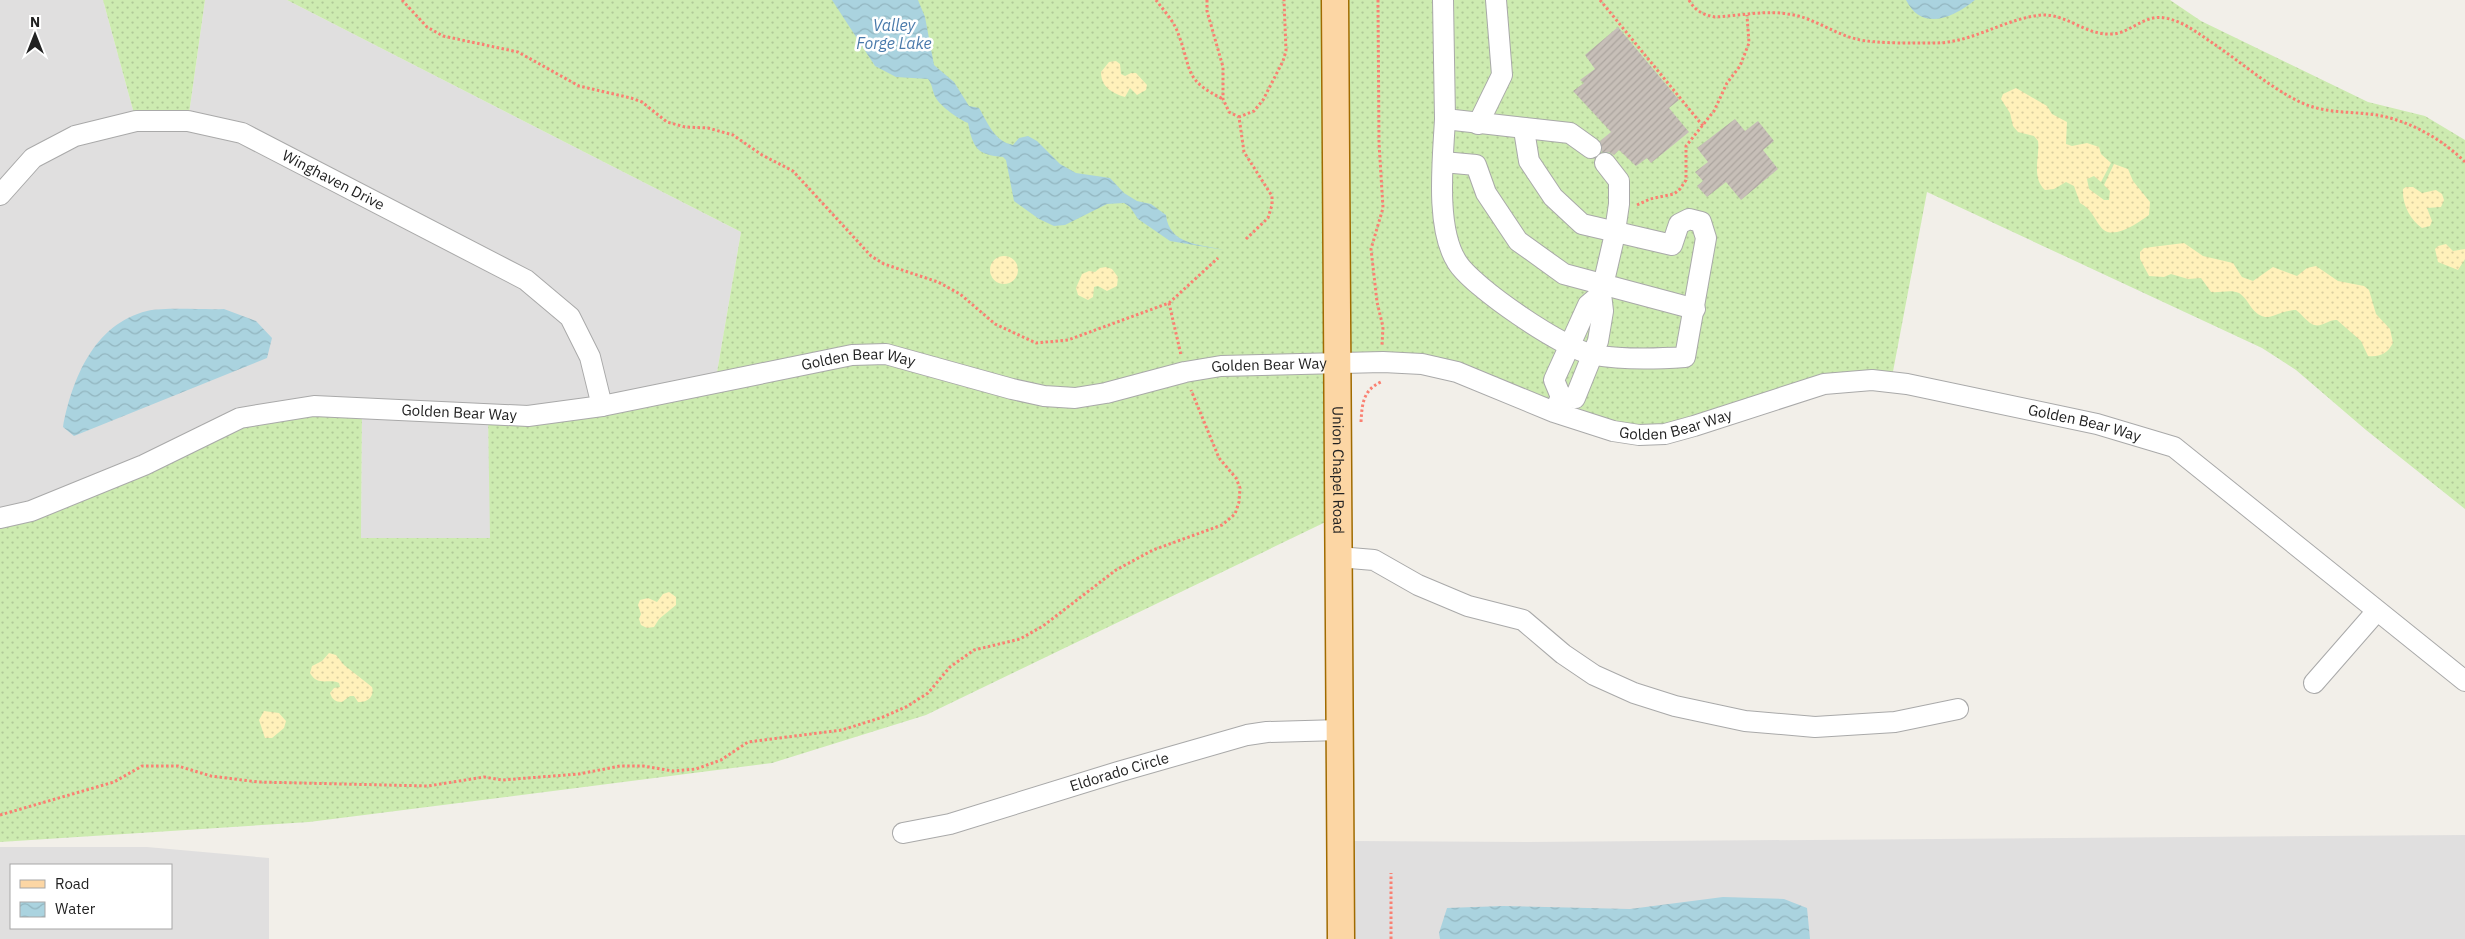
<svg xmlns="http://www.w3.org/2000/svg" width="2465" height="939" font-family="'IBM Plex Sans',sans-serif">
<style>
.residential{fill:#e0dfdf;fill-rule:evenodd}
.grass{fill:url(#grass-dots)}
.sand{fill:url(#sand-dots)}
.water{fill:url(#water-waves)}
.building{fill:url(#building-hatch)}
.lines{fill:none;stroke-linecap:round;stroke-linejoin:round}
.minor-casing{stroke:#a9a9a9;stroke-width:22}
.major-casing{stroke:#a06b00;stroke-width:29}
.path{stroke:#fa8072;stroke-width:3;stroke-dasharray:2.5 2.5;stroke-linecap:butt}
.minor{stroke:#fff;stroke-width:20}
.major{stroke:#fcd6a4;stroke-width:26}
.labels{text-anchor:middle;stroke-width:5;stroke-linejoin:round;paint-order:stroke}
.street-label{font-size:15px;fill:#222;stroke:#fff}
.water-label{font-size:16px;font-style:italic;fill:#4a7aab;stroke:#fff}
</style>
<defs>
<pattern id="grass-dots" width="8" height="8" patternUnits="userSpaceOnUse" patternTransform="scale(1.25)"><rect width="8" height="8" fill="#cdebb0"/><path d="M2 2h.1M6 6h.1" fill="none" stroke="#b0c997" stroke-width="1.8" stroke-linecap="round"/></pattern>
<pattern id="sand-dots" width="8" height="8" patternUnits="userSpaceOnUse" patternTransform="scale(1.25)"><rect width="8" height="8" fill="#fff1ba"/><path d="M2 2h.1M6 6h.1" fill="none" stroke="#dacea0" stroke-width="1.8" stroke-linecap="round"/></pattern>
<pattern id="water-waves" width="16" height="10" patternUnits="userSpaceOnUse" patternTransform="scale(1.25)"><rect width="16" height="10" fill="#aad3df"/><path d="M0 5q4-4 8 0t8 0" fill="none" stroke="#92b5bf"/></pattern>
<pattern id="building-hatch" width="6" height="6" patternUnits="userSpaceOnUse" patternTransform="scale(1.25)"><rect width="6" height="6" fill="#c7bfb8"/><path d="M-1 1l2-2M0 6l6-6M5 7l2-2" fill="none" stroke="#aba49e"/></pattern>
</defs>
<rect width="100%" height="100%" fill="#f2efe9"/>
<path class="residential" d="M0 0H103L136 121H188L205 0H287L741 232 715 384 488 414 491 538H361L362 408 0 518Z
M2465 835V939H1354L1353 841 1528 842Z
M0 847H147L269 858V939H0ZM11 865H171V928H11Z"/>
<path class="grass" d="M103 0H205L188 121H136Z
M287 0H2170L2201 21 2368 102 2425 116 2465 140V509L2366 430 2296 370 2262 348 1927 192 1891 382 1872 380 1639 435 1481 380 1337 363 1338 516 926 715 772 763 309 822 0 842V518L240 418 362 408 361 538H490L488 414 715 384 741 232Z"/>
<path class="sand" d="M1116 61 1120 64 1121 74 1125 76 1131 73H1136L1147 85 1146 90 1137 95 1130 88 1125 97C1112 93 1101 87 1101 72L1109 62Z
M2016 88 2047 106 2052 114 2067 122 2066 144 2072 146 2087 143 2099 147 2101 154 2111 163 2101 182 2094 176 2087 179 2089 189 2104 200H2109L2110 191 2104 185 2114 164 2128 169 2133 181 2150 202 2149 215C2139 222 2111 243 2100 226 2093 216 2091 209 2080 203L2074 186 2066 182 2054 189 2045 190C2031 178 2040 156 2038 141L2034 136 2018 132 2013 126 2010 113 2001 99 2003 94Z
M2406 187H2413L2422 193 2436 190 2442 194 2444 200 2441 207 2427 208 2432 221 2430 226 2422 228C2410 220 2402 204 2403 189Z
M2184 243 2203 256 2233 263 2242 277 2253 281 2273 267 2297 276 2307 268 2316 266 2338 281 2364 286 2369 290 2376 314 2390 329 2393 343C2387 354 2380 357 2368 356L2361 341 2337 320C2328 319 2321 329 2312 324 2306 321 2302 314 2296 310 2284 310 2272 318 2265 317 2251 314 2249 299 2239 293 2231 289 2220 293 2211 292L2201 278 2188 279 2171 274 2164 277 2149 276 2140 259V252L2144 248Z
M2446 244 2453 251 2465 249V259L2458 270 2438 262 2435 249 2438 246Z
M990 270a14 14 0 1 1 28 0a14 14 0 1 1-28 0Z
M1106 267 1112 269 1118 277 1117 286 1107 291 1098 286 1094 287 1093 297 1088 300 1078 295 1076 288 1082 274 1089 271 1095 272 1100 268Z
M669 592 676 597V605L659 619 654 627 647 628 641 625 639 619 641 614 638 605 640 600 648 598 657 602 663 594Z
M329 653 336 655 344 665 372 687C375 697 367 703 358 702L354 696H350L342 702C335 702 332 699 330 693L334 688 340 687 339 683C328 678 318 687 310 673L312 666 322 661Z
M264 711 279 713 286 721 284 728 272 738H265L259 720Z"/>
<path class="water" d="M832 0H918L925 17 934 65 954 82 969 106 979 108C988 123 994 141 1013 145L1019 138 1028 136 1037 141 1060 164 1076 173 1110 178 1124 193 1137 201 1151 204 1166 215C1169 245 1200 244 1224 250L1170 241 1138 219 1130 207 1124 203 1107 204 1065 225 1054 226 1039 219 1014 201 1006 160 1003 157C977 155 973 148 968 123 960 120 940 106 936 98 932 92 933 85 928 79L896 77 875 66Z
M1906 0H1975C1953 18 1922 32 1906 0Z
M224 309 256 321 272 338 267 358 74 436 63 427C72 379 94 324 147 311 165 307 204 310 224 309Z
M1723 897 1784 899 1807 908 1810 939H1440L1439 933 1447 908 1503 906 1630 909Z"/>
<path class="building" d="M1618 27 1679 100 1669 108 1689 132 1651 163 1647 158 1636 166 1619 150 1614 155 1609 152H1602L1600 141 1611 132 1573 91 1584 83 1580 80 1595 69 1585 55Z
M1735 119 1745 131 1758 121 1774 141 1763 150 1778 169 1741 200 1726 182 1707 197 1697 186 1703 181 1695 172 1708 162 1697 148Z"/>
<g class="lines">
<defs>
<g id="minor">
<path d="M1443 0 1445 119 1570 133 1591 148"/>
<path d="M1445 119C1443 159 1435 228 1457 262 1472 287 1565 350 1594 355 1624 360 1655 359 1685 357L1706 238 1701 222 1689 219 1679 224 1672 245 1582 224 1553 197 1529 161 1524 130"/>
<path d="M1478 124 1502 75 1496 0"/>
<path d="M1443 162 1476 165 1486 193 1518 241 1564 274 1695 309"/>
<path id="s1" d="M0 195 33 158 75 136 136 121H188L242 133 526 280 570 317 590 357 602 406"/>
<path d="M1561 397 1575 398 1598 341 1603 311 1601 294 1614 238 1619 204V181L1605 163"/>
<path d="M1556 408 1561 397 1554 380 1588 305 1601 294"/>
<path id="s2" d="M0 518 31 511 144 465 240 418 314 406 528 416 602 406 852 355 886 354 1012 389 1044 396 1075 398 1106 393 1185 372 1221 366 1383 362 1422 364 1457 372 1554 412 1613 431 1639 435 1665 434 1694 426 1824 384 1872 380 1907 384 2097 424 2174 447 2465 681"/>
<path d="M1338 557 1374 560 1418 585 1468 606 1523 620 1563 654 1594 675 1634 693 1675 706 1745 721 1815 727 1895 722 1958 709"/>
<path d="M2314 683 2376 612"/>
<path id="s3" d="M903 833 950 824 1118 772 1247 735 1267 732 1340 730"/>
</g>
<g id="major">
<path id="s4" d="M1335 0 1341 939"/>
</g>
</defs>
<use href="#minor" class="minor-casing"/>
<use href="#major" class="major-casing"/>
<path class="path" d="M402 0 427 27 443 36 518 52 579 86 631 98 642 102 667 122 685 127 708 128 733 135 762 155 793 171 871 256 884 264 938 282 960 294 995 324 1036 343 1068 340 1169 303 1181 355
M1156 0C1164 11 1175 22 1179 36 1192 71 1184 80 1223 99
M1207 0V11L1223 67V99L1229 112 1239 117
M1378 0 1379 143 1383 208 1371 249 1377 302 1383 327 1382 345
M1600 0 1703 126
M1689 0C1695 11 1704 15 1715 17 1739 16 1765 10 1788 14 1813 17 1832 33 1856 39 1875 44 1916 43 1937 43 1974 42 2006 18 2042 15 2067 14 2087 36 2112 34 2131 33 2144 14 2165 18 2183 21 2199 34 2214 44 2242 63 2268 86 2298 101 2323 114 2350 111 2377 115 2410 121 2442 139 2465 162
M1637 205 1650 199 1674 194 1680 189 1686 180V146L1714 111 1727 83 1740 66 1749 43 1747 15
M1246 239 1268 218 1272 205V196L1244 152 1239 117 1254 111 1263 100 1283 61 1286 51 1284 0
M1169 303 1218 258
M1361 422C1362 404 1363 390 1381 382
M0 815 114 782 142 766H178L211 776 258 782 428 786 484 777 502 780 579 774 620 766H643L673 771 696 769 721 760 748 742 842 730 883 717 906 707 928 693 950 667 974 650 1020 639 1043 626 1116 570 1153 550 1222 525 1235 514 1239 502 1240 488 1236 478 1219 458 1191 390
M1391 939V873"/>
<use href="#minor" class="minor"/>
<use href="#major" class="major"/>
</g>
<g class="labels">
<g class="street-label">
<text dy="5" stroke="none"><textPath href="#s1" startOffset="370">Winghaven Drive</textPath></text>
<text dy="5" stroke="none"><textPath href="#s2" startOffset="886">Golden Bear Way</textPath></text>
<text dy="5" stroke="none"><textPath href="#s2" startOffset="1306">Golden Bear Way</textPath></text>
<text dy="5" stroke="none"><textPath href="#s2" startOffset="481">Golden Bear Way</textPath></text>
<text dy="5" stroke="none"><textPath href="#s2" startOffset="1726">Golden Bear Way</textPath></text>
<text dy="5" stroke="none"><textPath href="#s2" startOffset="2146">Golden Bear Way</textPath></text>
<text dy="5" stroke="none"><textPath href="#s4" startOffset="470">Union Chapel Road</textPath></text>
<text dy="5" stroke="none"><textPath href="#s3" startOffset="225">Eldorado Circle</textPath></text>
</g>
<g class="water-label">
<text x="894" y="31">Valley<tspan x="894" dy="18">Forge Lake</tspan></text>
</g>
</g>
<rect x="10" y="864" width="162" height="65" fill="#ffffff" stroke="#a7a7a7"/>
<rect x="20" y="880" width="25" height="8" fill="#fcd6a4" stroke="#a7a7a7"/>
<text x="55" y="889" font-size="15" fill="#222222">Road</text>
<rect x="20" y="902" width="25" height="15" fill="url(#water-waves)" stroke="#a7a7a7"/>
<text x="55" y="914" font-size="15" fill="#222222">Water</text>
<g transform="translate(35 35)" stroke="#ffffff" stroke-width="4" paint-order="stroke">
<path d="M0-4L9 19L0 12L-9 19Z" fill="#222222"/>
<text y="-8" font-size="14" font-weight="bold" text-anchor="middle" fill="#222222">N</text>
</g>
</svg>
